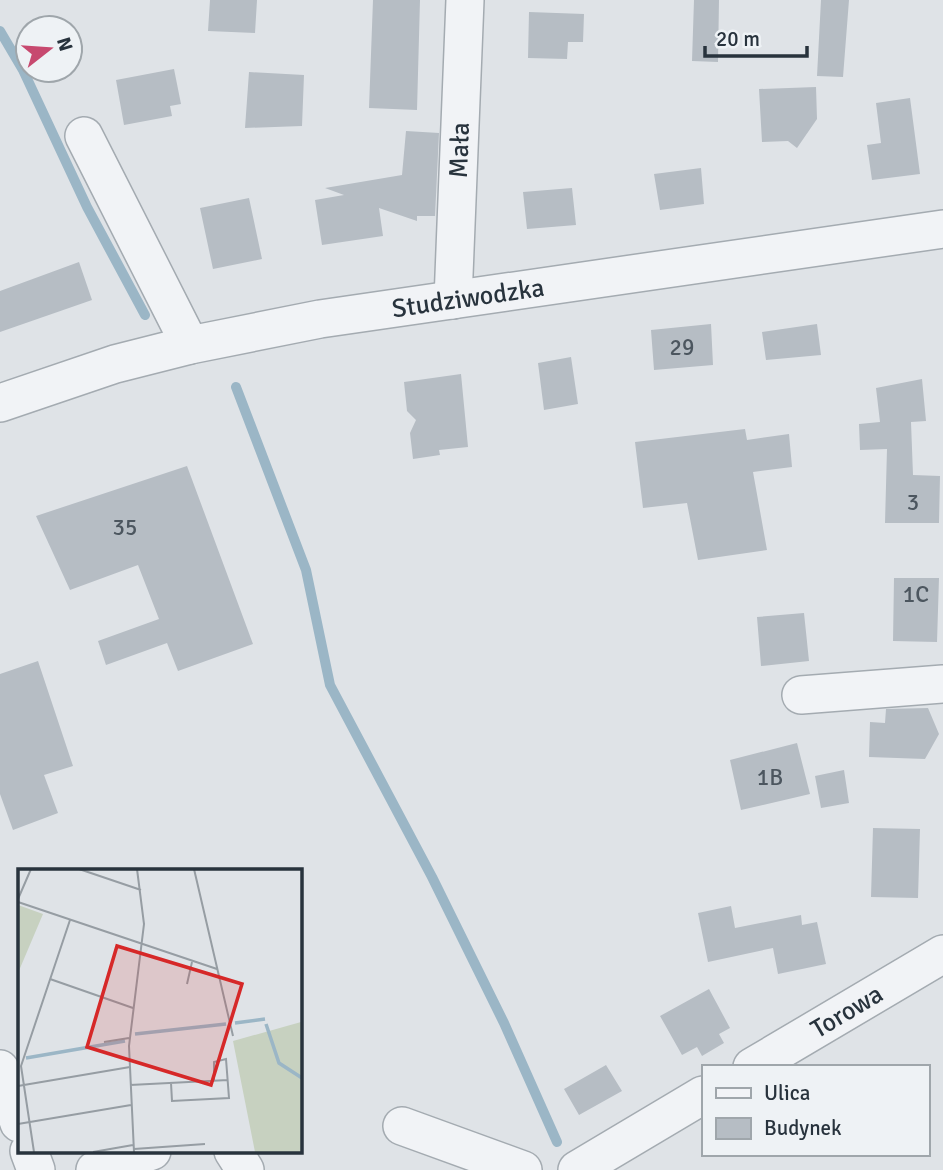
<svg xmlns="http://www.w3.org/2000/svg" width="943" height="1170" font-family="Signika,sans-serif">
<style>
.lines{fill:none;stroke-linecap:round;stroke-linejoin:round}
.stream{stroke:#9bb6c6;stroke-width:10}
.building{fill:#b6bdc4}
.minor-casing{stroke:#a4abb1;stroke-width:40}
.minor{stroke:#f1f3f6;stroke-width:37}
.labels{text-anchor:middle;stroke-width:6;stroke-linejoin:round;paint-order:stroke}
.number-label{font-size:23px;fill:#4c565f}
.street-label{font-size:26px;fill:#28333d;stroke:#eef2f5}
.inset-river{fill:none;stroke:#9bb6c6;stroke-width:3.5}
.inset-road{fill:none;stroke:#969da3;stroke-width:2}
.view{fill:#d62828;fill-opacity:0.15;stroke:#d62828;stroke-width:3.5}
.inset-edge{fill:none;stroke:#28333d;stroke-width:3.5}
</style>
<rect width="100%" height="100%" fill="#dfe3e7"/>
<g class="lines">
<path class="stream" d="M0 31 23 70 87 207 145 315
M236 387 306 570 330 685 432 877 504 1023 557 1142"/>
</g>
<path class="building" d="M210 0H257L255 33 208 31Z
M373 0H420L417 110 369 108Z
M694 0H719L718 62 692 61Z
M821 0H849L843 77 817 76Z
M529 12 584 14 583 42H568L567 59 528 58Z
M174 69 181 104 170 106 172 116 124 125 116 80Z
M249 72 304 75 302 126 245 128Z
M816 87 817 119 797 148 788 141 762 142 759 89Z
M910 98 920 174 872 180 867 145 881 143 876 103Z
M406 131 439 133 435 216H417V221L379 208 383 236 322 245 315 200 344 195 325 188 402 175Z
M701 168 704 204 660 210 654 174Z
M572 188 576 225 527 229 523 192Z
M249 198 262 259 213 269 200 208Z
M79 262 92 300 0 332V291Z
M711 324 713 365 654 370 651 330Z
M817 324 821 355 766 360 762 332Z
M571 357 578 404 544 410 538 363Z
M461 374 468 447 439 450 440 455 413 459 410 433 416 420 407 411 404 382Z
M922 379 926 421 911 422 913 475 940 476 939 523H885L887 449 860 450 859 424 880 422 876 388Z
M745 429 747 440 789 434 792 467 753 472 767 550 698 560 687 503 643 508 635 442Z
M187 466 253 644 178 671 167 643 106 665 98 641 159 619 138 565 70 590 36 516Z
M894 578H939L937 642 893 641Z
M804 613 809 661 761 666 757 617Z
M38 661 73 766 44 775 58 813 13 830 0 794V674Z
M928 708 939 734 925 759 869 757 870 722 885 723 886 709Z
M797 743 810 794 741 810 730 760Z
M844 770 849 803 821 808 815 776Z
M873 828 920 829 918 898 871 897Z
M731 906 735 928 801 915 802 925 817 922 826 964 778 974 773 948 708 962 698 913Z
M709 989 730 1028 719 1034 724 1043 702 1056 697 1047 682 1055 660 1016Z
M606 1065 622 1091 579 1115 564 1089Z"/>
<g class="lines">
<defs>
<g id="minor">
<path d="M84 136 190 345"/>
<path id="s1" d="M453 300 465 0"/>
<path id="s2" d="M0 403 115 364 190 345 320 319 943 229"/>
<path d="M801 695 943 684"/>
<path id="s3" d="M752 1067 943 954"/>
<path d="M0 1069 19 1123"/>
<path d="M402 1126 523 1170"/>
<path d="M29 1151 36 1170"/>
<path d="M233 1151 245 1170"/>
<path d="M95 1170 152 1151"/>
<path d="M577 1170 703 1095"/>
</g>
</defs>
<use href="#minor" class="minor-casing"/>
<use href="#minor" class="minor"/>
</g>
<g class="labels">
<g class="number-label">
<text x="682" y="355">29</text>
<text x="913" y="510">3</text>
<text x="125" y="535">35</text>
<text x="916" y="602">1C</text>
<text x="770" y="785">1B</text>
</g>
<g class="street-label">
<text dy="9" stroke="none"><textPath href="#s1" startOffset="150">Mała</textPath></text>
<text dy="9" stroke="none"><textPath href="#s2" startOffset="481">Studziwodzka</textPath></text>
<text dy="9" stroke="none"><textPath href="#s3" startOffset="110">Torowa</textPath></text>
</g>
</g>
<g transform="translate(18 869)">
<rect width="284" height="284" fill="#dfe3e7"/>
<path d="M0 36 25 45 0 104ZM283 153V283H237L215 172Z" fill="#c7d1c0"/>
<path class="inset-river" d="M217 154 247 150M248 155 261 194 284 209M117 165 208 155M8 189 107 172"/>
<path class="inset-road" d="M61 0 123 21M176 0 215 167M0 30 13 0M0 33 199 100M32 110 115 139M169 115 174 93M86 173 111 169M153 214 154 232 211 229 208 190 196 193V212M112 216 210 211M0 217 112 198M0 255 113 236M116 280 187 275M16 283 3 197 52 51M75 283 115 276M116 283 111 177 126 55 119 0"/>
<path class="view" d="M99 77 224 115 193 216 69 178Z"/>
<rect width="284" height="284" class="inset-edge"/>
</g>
<rect x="702" y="1065" width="228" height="91" fill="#eef2f5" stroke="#9fa6ab" stroke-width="2"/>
<rect x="716" y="1088" width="35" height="10" fill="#f1f3f6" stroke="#9fa6ab" stroke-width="2"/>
<text x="764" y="1100" font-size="21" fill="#28333d">Ulica</text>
<rect x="716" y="1118" width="35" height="21" fill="#b6bdc4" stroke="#9fa6ab" stroke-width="2"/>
<text x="764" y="1135" font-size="21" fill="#28333d">Budynek</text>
<g transform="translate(49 49) rotate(73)"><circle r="33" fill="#eef2f5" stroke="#9fa6ab" stroke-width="2"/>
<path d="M0-5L12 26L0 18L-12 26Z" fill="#c7496f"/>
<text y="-10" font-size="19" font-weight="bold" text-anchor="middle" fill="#28333d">N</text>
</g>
<path d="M705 46v10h102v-10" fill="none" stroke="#28333d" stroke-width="3.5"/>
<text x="716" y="46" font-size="21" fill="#28333d" stroke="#eef2f5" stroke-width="5" paint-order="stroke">20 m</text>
</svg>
